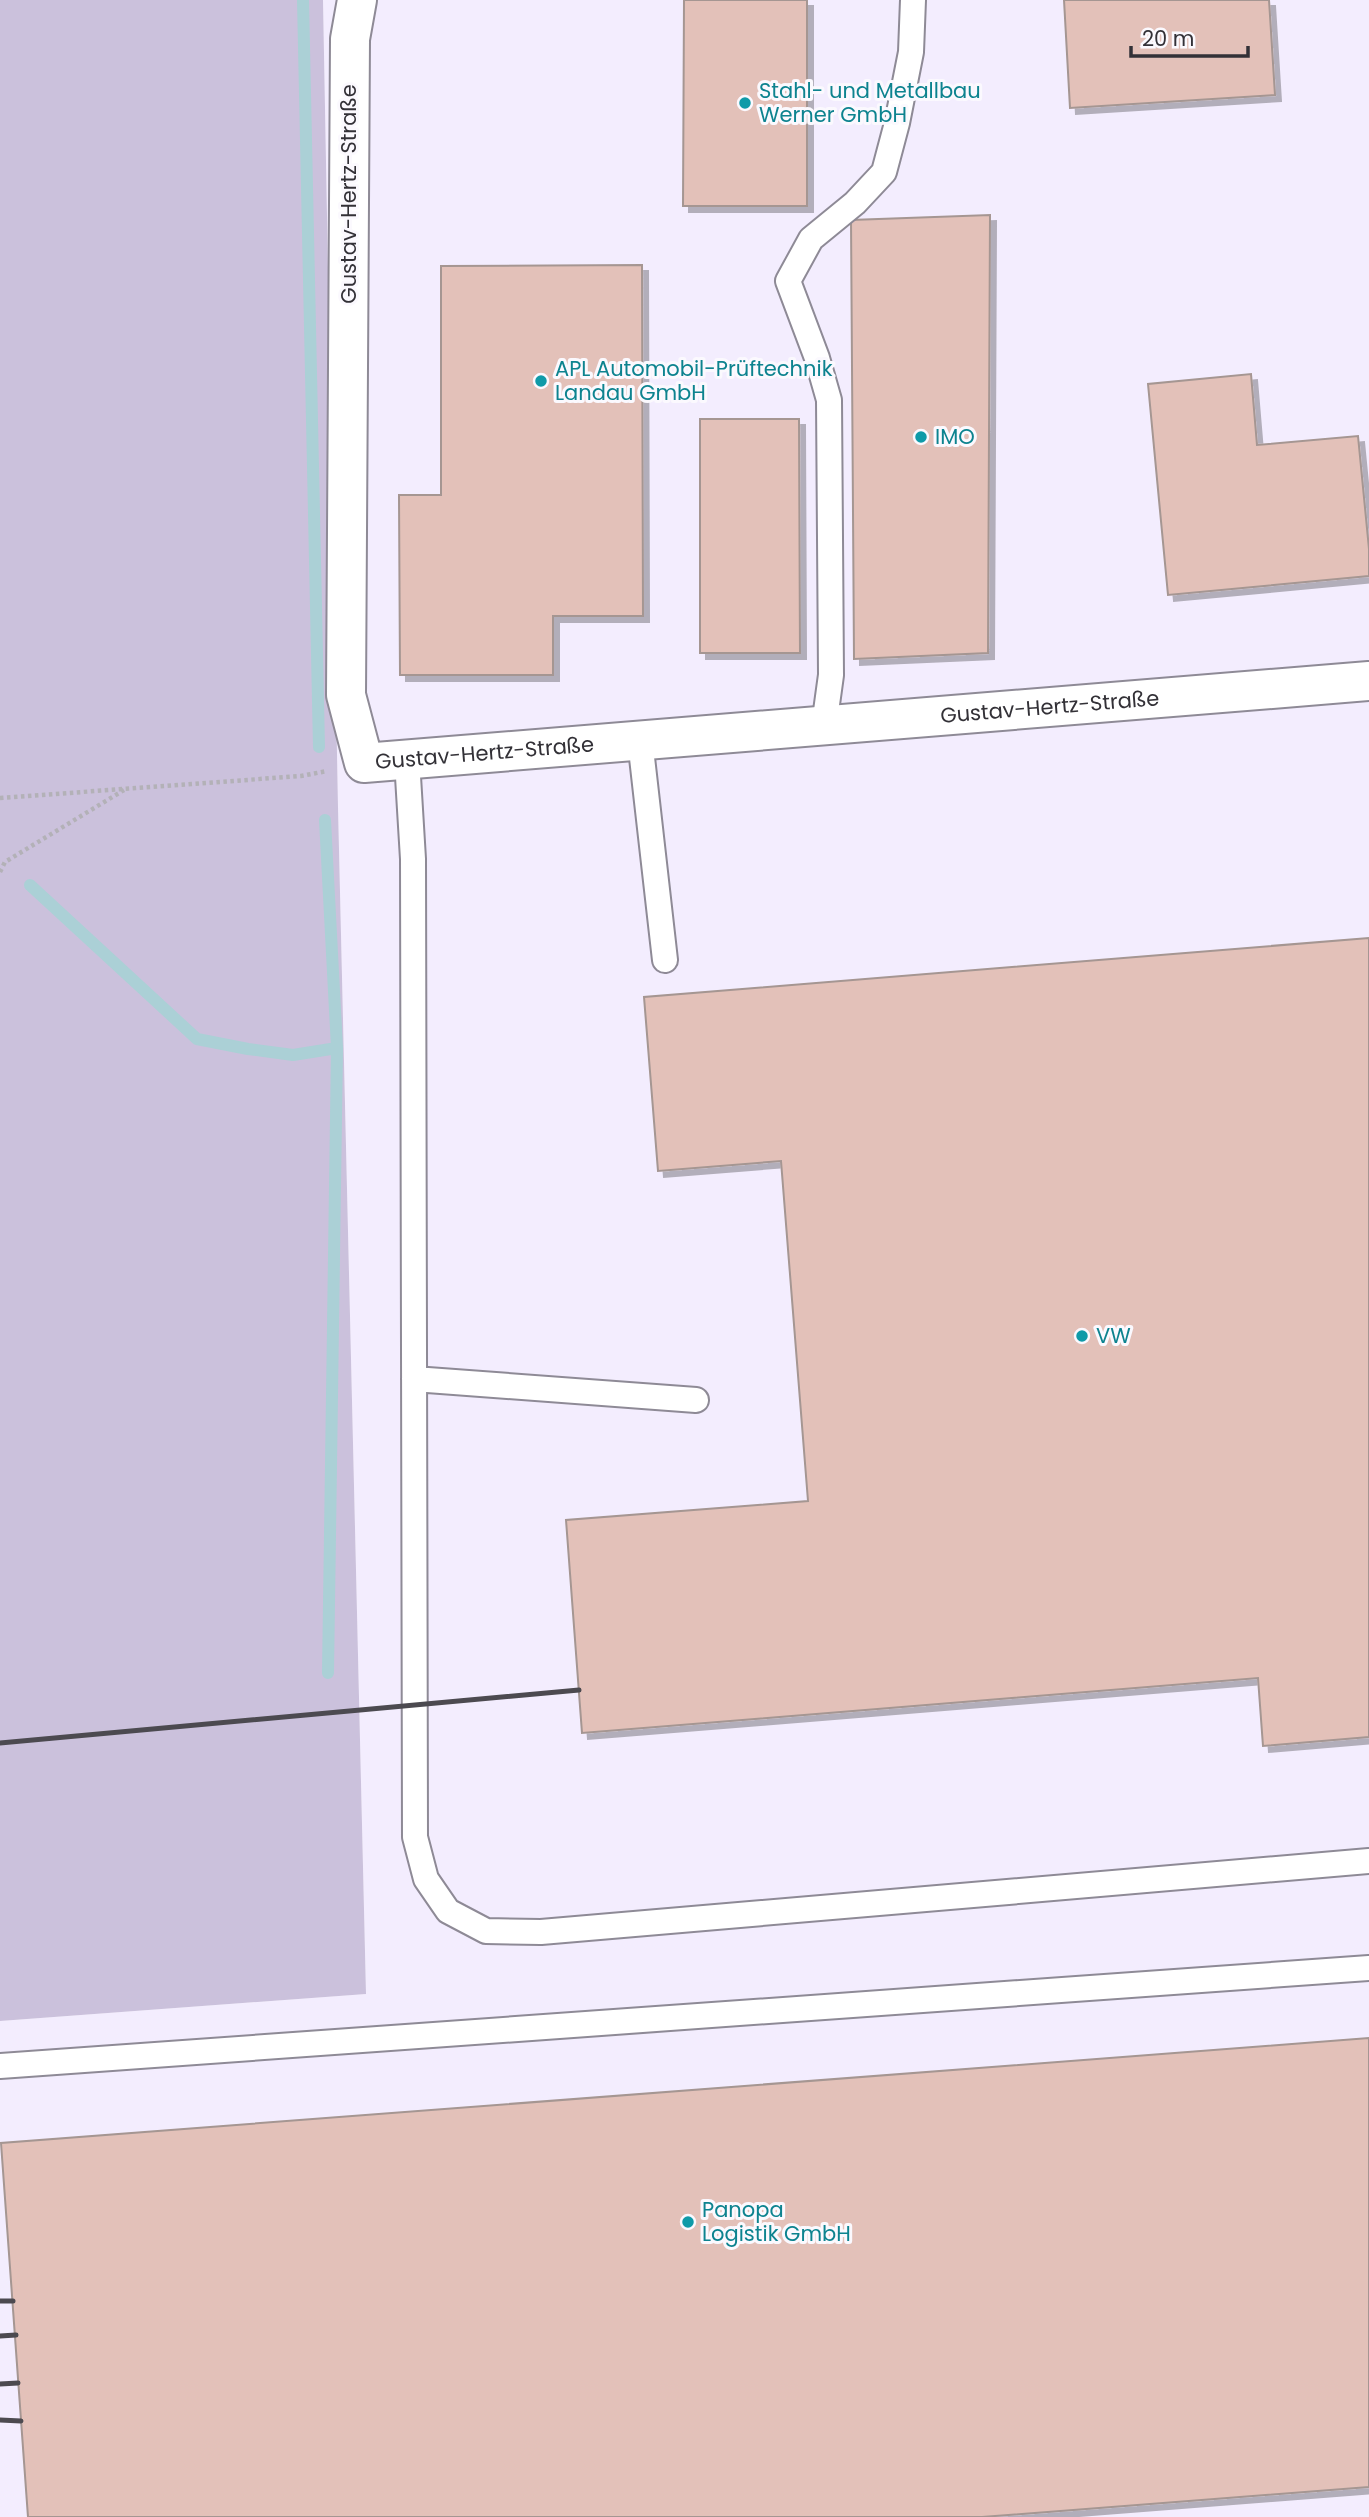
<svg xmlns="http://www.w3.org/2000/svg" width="1369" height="2517" font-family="Poppins,sans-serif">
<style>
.industrial{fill:#f3edfe}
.green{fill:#cbc1dc}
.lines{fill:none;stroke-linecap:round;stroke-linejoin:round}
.stream{stroke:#abd0d6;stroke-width:12}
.building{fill:#e3c1b9;stroke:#a59692;stroke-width:2;filter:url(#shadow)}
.service-casing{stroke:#8e8a96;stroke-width:28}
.minor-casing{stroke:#8e8a96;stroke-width:42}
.path{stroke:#b3b1b7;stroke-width:4.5;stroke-dasharray:3.5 3.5;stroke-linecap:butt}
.service{stroke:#fff;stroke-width:24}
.minor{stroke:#fff;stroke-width:38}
.rail{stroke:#4c4a50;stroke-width:5}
.culture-dot{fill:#0f9aa8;stroke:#fbf9fe;stroke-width:2.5}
.labels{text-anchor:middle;stroke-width:6;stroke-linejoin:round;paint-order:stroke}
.culture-label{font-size:21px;fill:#0d838f;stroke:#fbf9fe;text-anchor:start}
.street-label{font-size:21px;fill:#333137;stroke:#fbf9fe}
</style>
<defs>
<filter id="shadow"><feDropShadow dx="6" dy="6" stdDeviation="0" flood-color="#0004"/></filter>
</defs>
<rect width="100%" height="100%" fill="#fbf9fe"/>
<path class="industrial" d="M323 0H1369V2517H0V2021L366 1994 338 807Z"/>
<path class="green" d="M0 0H323L338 807 366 1994 0 2021Z"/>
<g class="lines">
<path class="stream" d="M303 0 319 747
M325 820 337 1048 328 1673
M30 885 197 1039 248 1049 293 1055 337 1048"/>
</g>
<path class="building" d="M684 0H807V206H683Z
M1064 0H1269L1275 95 1070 108Z
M990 215 988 653 854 659 851 220Z
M642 265 643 616H553V675H400L399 495H441V266Z
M1251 374 1257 445 1358 436 1369 549V576L1168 595 1148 384Z
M700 419H799L800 653H700Z
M1369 938V1737L1263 1746 1258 1678 582 1733 566 1520 808 1501 781 1161 658 1171 644 997Z
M1369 2038V2487L982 2517H28L1 2143Z"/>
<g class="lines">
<defs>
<path id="service" d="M824 726 831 675 829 400 817 358 788 281 811 239 855 203 884 172 897 123 911 52 913 0
M640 740 665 960
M407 760 413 859 415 1837 426 1879 448 1911 486 1931 541 1932 1369 1861
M414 1379 696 1400
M0 2066 1369 1968"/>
<g id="minor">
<path id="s1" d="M357 0 350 39 346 695 364 763 1369 681"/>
</g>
</defs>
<use href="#service" class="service-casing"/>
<use href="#minor" class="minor-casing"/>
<path class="path" d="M0 798 301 776 327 771
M0 872 5 862 124 790"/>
<use href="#service" class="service"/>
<use href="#minor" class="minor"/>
<path class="rail" d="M0 1743 579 1690
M0 2301H13
M0 2336 16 2335
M0 2384 18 2383
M0 2420 21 2421"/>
</g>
<g class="culture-dot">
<circle cx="745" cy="103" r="7"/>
<circle cx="541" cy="381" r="7"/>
<circle cx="921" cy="437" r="7"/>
<circle cx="1082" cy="1336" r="7"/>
<circle cx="688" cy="2222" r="7"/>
</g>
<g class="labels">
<g class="culture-label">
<text x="759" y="98">Stahl- und Metallbau<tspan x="759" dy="24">Werner GmbH</tspan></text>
<text x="555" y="376">APL Automobil-Prüftechnik<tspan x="555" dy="24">Landau GmbH</tspan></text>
<text x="935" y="444">IMO</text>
<text x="1096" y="1343">VW</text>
<text x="702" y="2217">Panopa<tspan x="702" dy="24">Logistik GmbH</tspan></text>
</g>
<g class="street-label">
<text transform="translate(349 194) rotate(-90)" y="7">Gustav-Hertz-Straße</text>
<text dy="7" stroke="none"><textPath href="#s1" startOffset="1454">Gustav-Hertz-Straße</textPath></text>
<text dy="7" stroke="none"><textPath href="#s1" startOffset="887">Gustav-Hertz-Straße</textPath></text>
</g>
</g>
<path d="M1131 46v10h117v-10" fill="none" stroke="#333137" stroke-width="3.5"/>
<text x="1142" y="46" font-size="21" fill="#333137" stroke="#fbf9fe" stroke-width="5" paint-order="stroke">20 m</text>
</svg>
